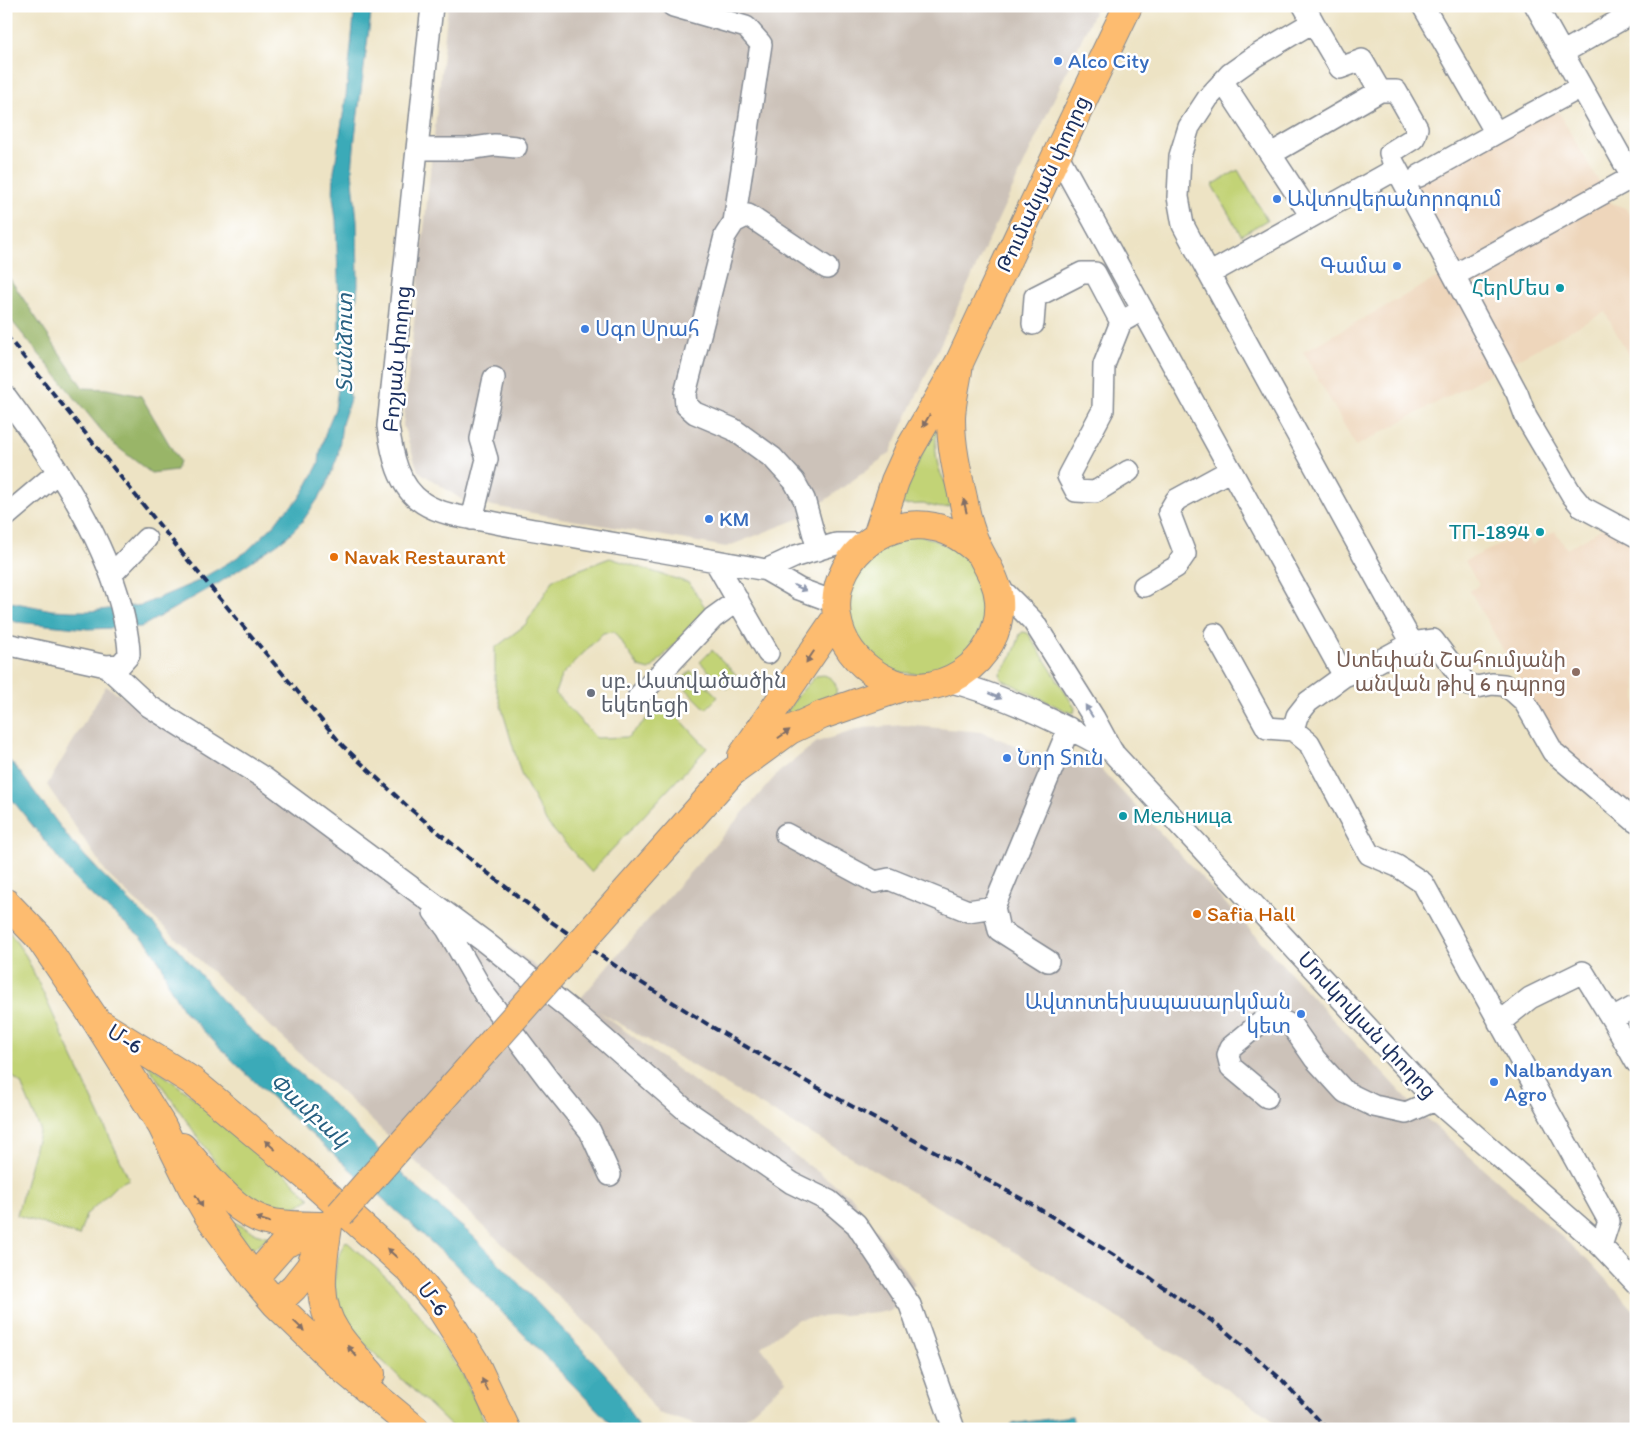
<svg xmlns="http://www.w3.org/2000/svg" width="1642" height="1435" font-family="Itim,'Noto Sans Armenian',sans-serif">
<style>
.built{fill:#eed6bb}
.industrial{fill:#ccc2b9}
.green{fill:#c2d376;stroke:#6e816a}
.forest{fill:#99b567;stroke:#5a7262}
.water{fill:#3aaab8;stroke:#2a6c8b}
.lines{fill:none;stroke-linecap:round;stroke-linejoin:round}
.minor-casing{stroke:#848991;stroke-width:24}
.highway-casing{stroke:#848991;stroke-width:30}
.minor{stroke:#fff;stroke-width:21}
.highway{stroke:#fdbc6f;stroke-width:28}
.rail{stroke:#1b2f5e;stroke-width:4;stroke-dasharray:8 4;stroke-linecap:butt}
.highway-bridge-casing{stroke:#848991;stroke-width:30;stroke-linecap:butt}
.highway-bridge{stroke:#fdbc6f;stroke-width:28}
.oneway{fill:#816e66}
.oneway2{fill:#8d97ae}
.shop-dot{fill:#3f7fe0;stroke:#fff;stroke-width:2}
.culture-dot{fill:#0f9aa8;stroke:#fff;stroke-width:2}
.food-dot{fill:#e8710a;stroke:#fff;stroke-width:2}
.education-dot{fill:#8d6e63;stroke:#fff;stroke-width:2}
.worship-dot{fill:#6b7280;stroke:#fff;stroke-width:2}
.labels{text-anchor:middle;stroke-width:5;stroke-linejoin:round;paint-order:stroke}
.shop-label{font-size:21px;fill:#366cbe;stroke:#fff;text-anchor:start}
.street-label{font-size:21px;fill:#1b2f5e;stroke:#fff}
.culture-label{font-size:21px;fill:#0d838f;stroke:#fff;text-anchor:end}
.food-label{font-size:21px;fill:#c56008;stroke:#fff;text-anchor:start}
.education-label{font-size:21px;fill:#785e54;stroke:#fff;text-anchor:end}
.worship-label{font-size:21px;fill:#5b616d;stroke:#fff;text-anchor:start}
.water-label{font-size:22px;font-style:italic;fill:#276082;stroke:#fff}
</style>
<rect width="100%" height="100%" fill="#fff"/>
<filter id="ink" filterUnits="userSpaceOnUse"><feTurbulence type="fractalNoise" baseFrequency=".02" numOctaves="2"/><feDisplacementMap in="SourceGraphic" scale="10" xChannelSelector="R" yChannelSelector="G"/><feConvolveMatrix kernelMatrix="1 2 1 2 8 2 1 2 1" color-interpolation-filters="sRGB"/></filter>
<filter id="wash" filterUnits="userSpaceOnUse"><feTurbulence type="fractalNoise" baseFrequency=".0096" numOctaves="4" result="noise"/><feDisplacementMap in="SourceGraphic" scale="20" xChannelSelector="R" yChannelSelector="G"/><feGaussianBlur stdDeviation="1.12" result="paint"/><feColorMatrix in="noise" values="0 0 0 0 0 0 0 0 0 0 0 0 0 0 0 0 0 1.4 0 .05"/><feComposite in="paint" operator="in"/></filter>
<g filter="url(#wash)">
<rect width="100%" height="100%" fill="#ede3c4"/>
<path class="built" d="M1555 106 1611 203 1626 208 1636 226V369L1605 312 1356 446 1303 352 1458 266 1413 184Z
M1626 514 1633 524 1636 523V816L1562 754 1470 591 1479 585 1465 561 1525 533 1532 545 1555 531 1567 549Z"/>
<path class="industrial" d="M448 6H1097L890 453 801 518 726 547 464 501 418 471 403 425Z
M106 686 489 932 580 999 639 930 779 772 817 742 863 728 905 725 981 732 1045 757 1082 755 1099 767 1419 1112 1588 1260 1632 1308 1636 1312V1429H1279L1268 1416 1024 1257 598 1011 852 1197 915 1284 890 1311 798 1319 761 1347 786 1381 733 1429H709L658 1413 600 1336 383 1131 108 875 47 785Z"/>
<path class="green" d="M1238 170 1267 220 1241 235 1212 185Z
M939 417C936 436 933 452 940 472 944 482 954 493 953 504 942 512 934 505 922 504 914 504 906 505 898 505Z
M918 534 962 551 977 570 985 592V616L977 639 962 657 942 670 919 674 897 672 876 662 850 627 849 583 874 548Z
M610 558 689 583 707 610 650 670 639 667 614 632 603 633 561 676 555 693 596 738 628 737 664 702 707 748 591 872 547 823 521 774 495 685V648L525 625 554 579Z
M1023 632 1028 633 1075 708 1074 713 1066 711 1001 679 1000 673C1010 662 1016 649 1020 634Z
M712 650 738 677 726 689 700 662Z
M691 671 718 697 706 709 679 682Z
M824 675C835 679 837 684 836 695L830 700 793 713 775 726 801 692 816 676Z
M6 927 26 956 129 1179 117 1185 86 1215 79 1236 17 1215 40 1129 21 1084 6 1071Z
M144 1060 263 1150 310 1199 290 1210 272 1215 249 1205 225 1176Z
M221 1215 255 1233 269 1237 251 1250 247 1251Z
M346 1241 394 1284 433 1332 462 1373 488 1429H454C434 1409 413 1390 393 1371 375 1353 348 1332 339 1307 331 1285 334 1260 346 1241Z"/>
<path class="forest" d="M6 273 83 388 107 389 141 396 179 461 176 470 151 473 111 442 6 314Z"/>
<path class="water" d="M355 6H372L355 137 352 171 357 220 358 285 349 374 350 399 342 424 338 456 327 484 320 496 302 522 289 535 277 544 219 583 141 627 88 629 16 622 6 618V601L52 610 72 611H91L142 605 196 582 246 552 273 526 282 514 298 500 308 484 319 463 320 453 327 428 335 409 339 382V305L336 220 333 197 334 172 346 96Z
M6 757 19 771 71 841 100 872 172 942 237 1017 329 1100 417 1188 473 1236 599 1367 615 1385 639 1429H616L452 1261 302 1126 238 1066 183 1010 169 986 162 966 146 941 89 893 74 878 6 792Z
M1072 1416 1075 1429H1008L1011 1424Z"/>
</g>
<g filter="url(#ink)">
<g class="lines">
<defs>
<path id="minor" d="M432 6 388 426C392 454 398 487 423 503 440 514 462 517 481 520 501 524 521 528 541 531 616 544 691 556 766 570L799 589 837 603
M673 6 746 27 761 44 734 222
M1423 6 1496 133 1581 87
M1536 6 1636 184
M1562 53 1636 11
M1223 82 1311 216
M1380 91H1396L1417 128 1414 138 1390 153 1393 162 1502 365 1517 393 1526 417 1572 495 1582 507 1636 536
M417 149H467L495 145 516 147
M1057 154 1344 676
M1271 154 1380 91 1362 60 1340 68 1313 22
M1396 169 1209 274 1412 643
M1419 176 1496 133
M1209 274 1183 225 1178 197 1180 156 1189 127 1208 98 1230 74 1254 57 1313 22 1304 6
M1455 275 1636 175
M1033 324 1035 297 1082 273H1095L1121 322
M6 397C52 459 101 531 121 606 125 623 129 638 129 655L120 665 106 666 6 644
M1129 471 1095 492 1076 491 1068 476 1103 410 1104 365 1121 322 1142 310
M6 516 58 472
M472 519 487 459 481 439 494 378
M818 550 804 499 794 481 773 458 733 429 695 413 686 405 685 394 725 236 734 222 748 215 827 268
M715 561 768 653
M766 570 796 556 836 544H865
M111 575 146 539
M996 584 1033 621 1094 718 1113 753 1435 1100 1601 1246 1636 1283
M1144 586 1176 567 1185 554 1169 512 1176 500 1231 470
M1215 634 1267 728 1293 730
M106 666 149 706 264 778 485 942 577 1015 688 1112 792 1183 829 1201 856 1224 910 1305 954 1429
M948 681C1006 696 1061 723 1113 752
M639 696 713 618 738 600
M786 834 875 882 889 879 968 911 994 907
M434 912 447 929 485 995 548 1079 590 1131 610 1175
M1048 961 999 930 994 907 1069 728
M1612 1019 1636 1062
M1499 1023 1530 998 1583 972 1612 1019 1636 1006
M1267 1097 1231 1067 1228 1055 1231 1047 1270 1015 1292 1026 1315 1059 1345 1092 1374 1106 1406 1113 1435 1100
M1601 1246 1609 1221 1423 883 1397 866 1369 854 1309 743 1293 730 1297 716 1308 702 1344 676 1370 666 1412 643 1433 640 1466 684 1477 687 1492 684 1504 685 1514 692 1524 701 1553 752 1636 822"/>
<path id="highway" d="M959 363C957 382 951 401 951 419 951 446 957 472 963 498 965 509 967 520 971 531 978 556 997 574 999 600 1004 662 933 709 879 676 857 663 841 643 837 617 829 562 881 516 934 527 952 530 966 541 980 553
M877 536 895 481 909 450 959 363 1057 154 1128 6
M742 756 837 617
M731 773 790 730 822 715 905 686
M6 903 39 937 97 1022 162 1126 194 1191 208 1215 254 1278 276 1304 344 1370 415 1429
M102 1025 192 1081 307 1177 410 1270 440 1307 474 1361 506 1429
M182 1147C205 1172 233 1212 266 1221 285 1227 308 1225 328 1226
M328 1226C323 1262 314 1300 336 1332 345 1347 359 1360 371 1374
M254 1278 284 1244 322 1229
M276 1304 294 1287 310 1267 320 1244"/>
</defs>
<use href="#minor" class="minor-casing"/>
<use href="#highway" class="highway-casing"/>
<use href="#minor" class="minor"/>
<use href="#highway" class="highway"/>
<path class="rail" d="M6 335 187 559 343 746 408 807 480 867 550 921 626 973 712 1027 800 1078 1033 1205 1149 1277 1222 1328 1282 1380 1327 1429"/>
<defs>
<path id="highway-bridge" d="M340 1214 731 773"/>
</defs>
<use href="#highway-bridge" class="highway-bridge-casing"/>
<use href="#highway-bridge" class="highway-bridge"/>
</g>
<defs><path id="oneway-solid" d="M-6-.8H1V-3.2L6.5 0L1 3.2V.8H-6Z" transform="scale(1.25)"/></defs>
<g class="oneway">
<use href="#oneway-solid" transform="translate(926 421) rotate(120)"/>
<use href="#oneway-solid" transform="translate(965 506) rotate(-103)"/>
<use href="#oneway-solid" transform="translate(810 657) rotate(124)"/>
<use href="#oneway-solid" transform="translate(784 734) rotate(-35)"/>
<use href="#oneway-solid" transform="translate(270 1145) rotate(-139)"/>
<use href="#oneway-solid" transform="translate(199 1201) rotate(60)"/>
<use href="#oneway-solid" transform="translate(263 1220) rotate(-162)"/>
<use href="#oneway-solid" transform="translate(392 1253) rotate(-138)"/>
<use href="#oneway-solid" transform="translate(299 1326) rotate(44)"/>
<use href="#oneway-solid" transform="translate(352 1351) rotate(-130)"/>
<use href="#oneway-solid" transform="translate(485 1385) rotate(-117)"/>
</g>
<g class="oneway2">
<use href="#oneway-solid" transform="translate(800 588) rotate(24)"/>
<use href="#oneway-solid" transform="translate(995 696) rotate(23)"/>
<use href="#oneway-solid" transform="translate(1089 711) rotate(-122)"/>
</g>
</g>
<g class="shop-dot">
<circle cx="1058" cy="61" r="5"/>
<circle cx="1277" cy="199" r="5"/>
<circle cx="1397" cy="266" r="5"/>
<circle cx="585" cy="329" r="5"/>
<circle cx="709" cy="519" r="5"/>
<circle cx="1007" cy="758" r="5"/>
<circle cx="1301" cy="1014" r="5"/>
<circle cx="1494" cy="1082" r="5"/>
</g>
<g class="culture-dot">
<circle cx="1560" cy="288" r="5"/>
<circle cx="1540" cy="532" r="5"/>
<circle cx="1123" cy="816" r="5"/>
</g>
<g class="food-dot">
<circle cx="334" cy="557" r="5"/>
<circle cx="1197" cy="914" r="5"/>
</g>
<circle class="education-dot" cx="1576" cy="672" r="5"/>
<circle class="worship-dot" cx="591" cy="693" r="5"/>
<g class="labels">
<g class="shop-label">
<text x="1068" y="68">Alco City</text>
<text x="1287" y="206">Ավտովերանորոգում</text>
<text x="1387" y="273" text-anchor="end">Գամա</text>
<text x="595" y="336">Սգո Սրահ</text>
<text x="719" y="526">KM</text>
<text x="1017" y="765">Նոր Տուն</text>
<text x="1291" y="1009" text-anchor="end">Ավտոտեխսպասարկման<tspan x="1291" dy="24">կետ</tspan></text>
<text x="1504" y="1077">Nalbandyan<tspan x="1504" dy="24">Agro</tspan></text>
</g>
<g class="street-label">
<text transform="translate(1043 184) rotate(-65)" y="7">Թումանյան փողոց</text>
<text transform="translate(397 359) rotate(-85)" y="7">Բոշյան փողոց</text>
<text transform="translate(1367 1025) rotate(47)" y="7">Մոսկովյան փողոց</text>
<text transform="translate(125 1039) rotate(32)" y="7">Մ-6</text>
<text transform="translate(433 1299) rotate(54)" y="7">Մ-6</text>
</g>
<g class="culture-label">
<text x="1550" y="295">ՀերՄես</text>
<text x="1530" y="539">ТП-1894</text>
<text x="1133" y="823" text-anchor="start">Мельница</text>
</g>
<g class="food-label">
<text x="344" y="564">Navak Restaurant</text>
<text x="1207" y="921">Safia Hall</text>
</g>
<g class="education-label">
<text x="1566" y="667">Ստեփան Շահումյանի<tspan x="1566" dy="24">անվան թիվ 6 դպրոց</tspan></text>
</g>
<g class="worship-label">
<text x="601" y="688">սբ. Աստվածածին<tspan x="601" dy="24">եկեղեցի</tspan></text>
</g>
<g class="water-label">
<text transform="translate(344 343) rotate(-90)" y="8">Տանձուտ</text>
<text transform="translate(310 1110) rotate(42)" y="8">Փամբակ</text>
</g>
</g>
<rect width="1642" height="1435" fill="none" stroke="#fff" stroke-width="25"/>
</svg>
